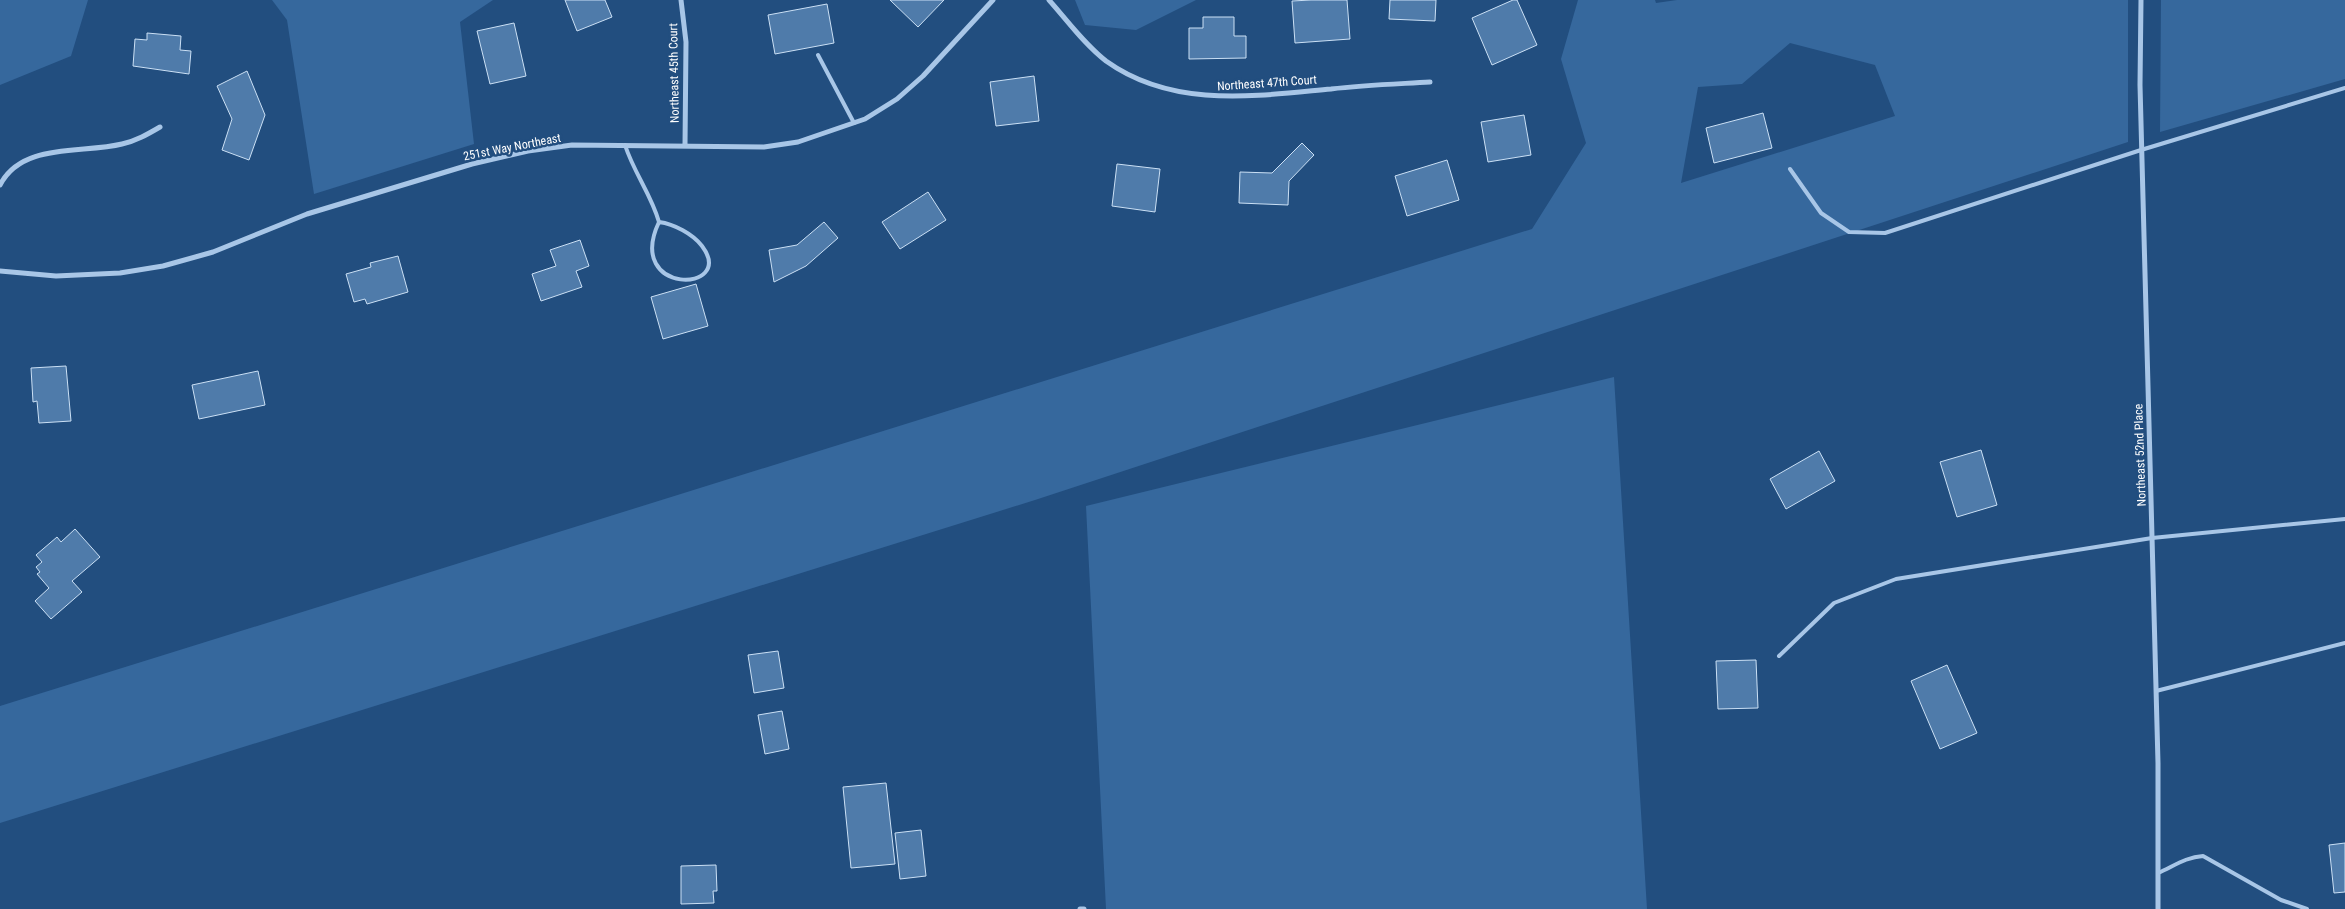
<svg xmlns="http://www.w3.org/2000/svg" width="2345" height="909" font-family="'Roboto Condensed',sans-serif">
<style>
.green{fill:#36689d;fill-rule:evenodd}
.building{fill:#4f7baa;stroke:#cbe0f5}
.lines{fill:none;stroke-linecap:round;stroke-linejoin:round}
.service{stroke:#a8c6e7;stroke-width:4}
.minor{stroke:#a8c6e7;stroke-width:5}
.labels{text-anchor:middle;stroke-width:5;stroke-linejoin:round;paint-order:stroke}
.street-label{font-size:12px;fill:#fff;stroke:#224e7f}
</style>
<rect width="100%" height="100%" fill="#224e7f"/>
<path class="green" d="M0 0H88L71 56 0 85Z
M272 0H493L460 22 474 144 314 194 287 20Z
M1075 0H1196L1136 30 1085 25Z
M1578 0H1655L1656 3 1677 0H2128V142L1035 500 0 823V706L1532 229 1586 143 1561 59ZM1790 43 1875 65 1895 116 1681 183 1698 87 1742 84Z
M2161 0H2345V79L2160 132Z
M1614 377 1647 909H1106L1086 506Z"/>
<path class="building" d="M565 0H605L612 17 577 31Z
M890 0H944L918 27Z
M1311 0H1347L1350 39 1295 43 1292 1Z
M1390 0H1436L1435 21 1389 19Z
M1513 0H1517L1537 45 1492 65 1472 18Z
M827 4 834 43 775 54 768 15Z
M1203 17H1234V36H1246V58L1189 59V28H1203Z
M514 23 526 76 490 84 477 31Z
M147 33 181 36 180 50 191 51 189 74 133 66 135 39 147 40Z
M247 71 265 115 249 160 222 150 232 119 217 86Z
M1034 76 1039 121 996 126 990 82Z
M1763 113 1772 148 1714 163 1706 128Z
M1524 115 1531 155 1488 162 1481 122Z
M1302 143 1314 155 1289 181 1288 205 1239 203 1240 172 1272 173Z
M1447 160 1459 200 1407 216 1395 176Z
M1117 164 1160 169 1155 212 1112 206Z
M928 192 946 220 900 249 882 222Z
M824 222 838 238 806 266 774 282 769 250 797 245Z
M580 240 589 266 576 271 582 287 541 301 532 274 556 266 550 250Z
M398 256 408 292 367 304 365 299 354 302 346 274 371 267 370 263Z
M696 284 708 326 663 339 651 297Z
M66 366 71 421 39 423 37 401 33 402 31 368Z
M258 371 265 405 199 419 192 385Z
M1981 450 1997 505 1957 517 1940 462Z
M1819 451 1835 481 1786 509 1770 479Z
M75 529 100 557 72 581 82 592 51 619 35 601 49 588 37 574 40 572 36 567 42 562 36 555 57 537 61 542Z
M778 651 784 688 754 693 748 655Z
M1756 660 1758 708 1718 709 1716 661Z
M1947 665 1977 733 1940 749 1911 681Z
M782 711 789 749 765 754 758 715Z
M886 783 895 864 851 868 843 787Z
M921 830 926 876 900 879 895 833Z
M2345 843V892L2334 893 2329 845Z
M716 865 717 891H713L714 903 681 904V866Z"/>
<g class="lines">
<path class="service" d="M818 55 854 123
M625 145C634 173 651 194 659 222 624 296 737 293 702 246 693 234 674 224 659 222
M1790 169 1821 213 1849 232 1885 233 2141 150 2345 88
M1779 656 1834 603 1896 579 2152 538 2345 519
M2156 691 2345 643
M2158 873C2174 866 2186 857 2203 856L2281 900 2307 909"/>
<path class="minor" d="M681 0 686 42 685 145
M1049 0C1067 20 1084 44 1106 61 1173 109 1255 96 1331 89 1364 85 1397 84 1430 82
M2141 0 2140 85 2158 763V909
M0 185C22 142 82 154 122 144 136 141 148 134 160 127
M0 271 56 276 120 273 163 266 213 252 307 214 472 164 528 151 572 145 764 147 798 142 865 119 897 99 923 76 993 0
M1080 909H1084"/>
</g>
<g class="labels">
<g class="street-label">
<text transform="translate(674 73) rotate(-91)" y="4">Northeast 45th Court</text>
<text transform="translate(1267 83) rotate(-4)" y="4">Northeast 47th Court</text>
<text transform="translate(512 147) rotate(-11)" y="4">251st Way Northeast</text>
<text transform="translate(2140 455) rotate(-92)" y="4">Northeast 52nd Place</text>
</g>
</g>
</svg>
